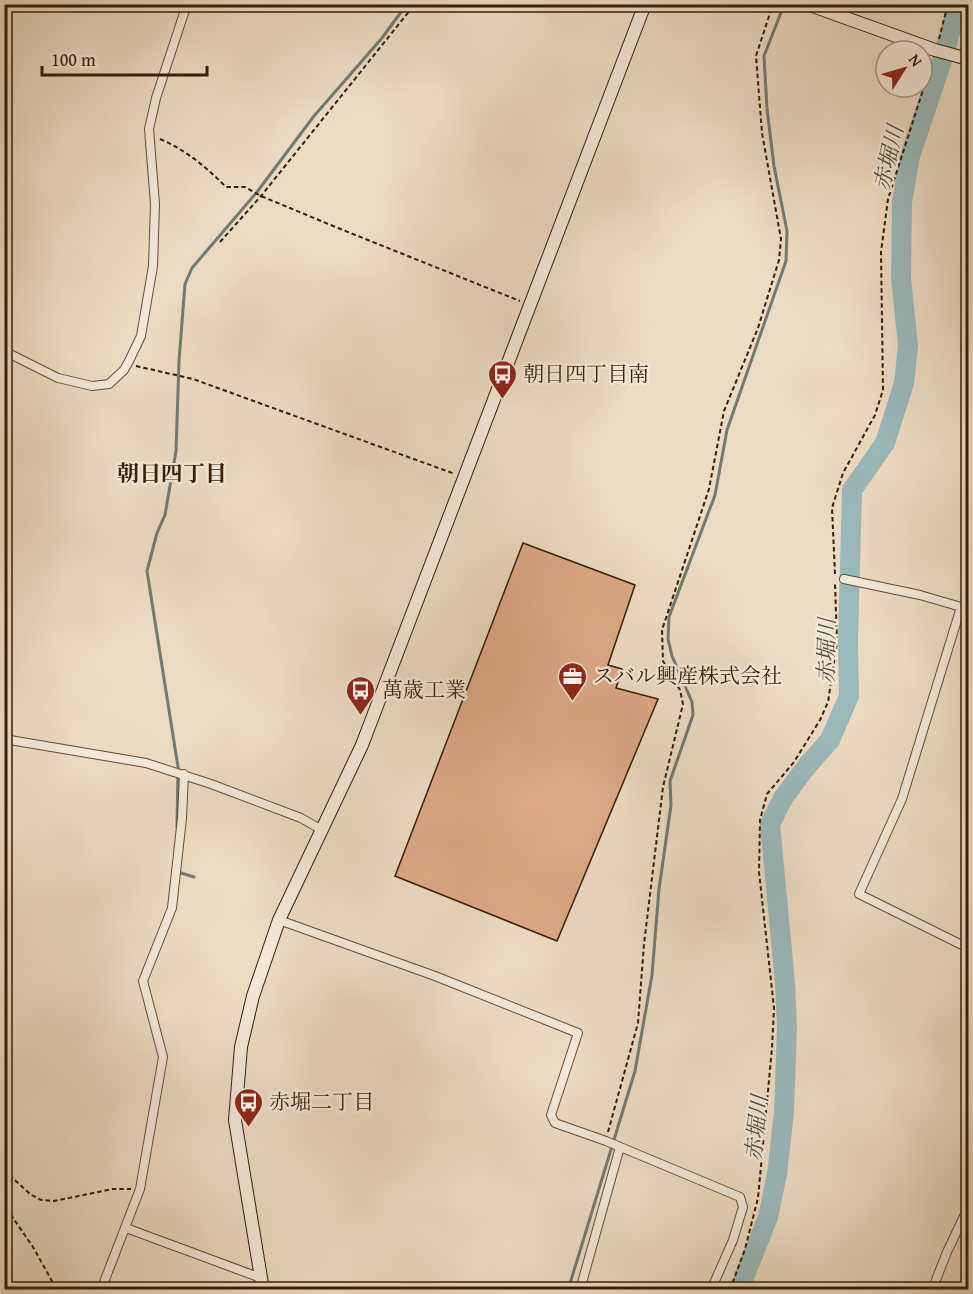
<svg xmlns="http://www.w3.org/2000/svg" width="973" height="1294" font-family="'Gentium Book Plus','Noto Serif JP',serif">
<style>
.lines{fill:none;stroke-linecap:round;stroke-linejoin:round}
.stream{stroke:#727b72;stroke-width:3}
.river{stroke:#9bb9bb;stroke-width:20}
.building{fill:#dda986;stroke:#351e04;stroke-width:1.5}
.street-casing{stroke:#634d34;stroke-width:10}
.secondary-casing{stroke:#351e04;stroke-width:14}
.path{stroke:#351e04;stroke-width:2;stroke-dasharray:4.5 3;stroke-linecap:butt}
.street{stroke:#f3e8d8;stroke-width:8}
.secondary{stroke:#f3e8d8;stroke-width:12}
.labels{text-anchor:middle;stroke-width:4.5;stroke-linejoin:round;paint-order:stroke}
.poi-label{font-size:21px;fill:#351e04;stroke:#f3e8d8;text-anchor:start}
.water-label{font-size:22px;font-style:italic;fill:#544c3b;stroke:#f3e8d8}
.neighbourhood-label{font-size:22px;font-weight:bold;fill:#351e04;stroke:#f3e8d8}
</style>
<rect width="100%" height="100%" fill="#ecdbc3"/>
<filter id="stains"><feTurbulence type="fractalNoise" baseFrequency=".00333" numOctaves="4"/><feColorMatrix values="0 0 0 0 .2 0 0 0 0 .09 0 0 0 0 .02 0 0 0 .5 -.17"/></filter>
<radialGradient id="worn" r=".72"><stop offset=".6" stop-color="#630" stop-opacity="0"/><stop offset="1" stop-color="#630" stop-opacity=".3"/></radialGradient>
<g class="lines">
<path class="stream" d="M177 827 178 767 147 571 157 533 165 515 176 451 179 361 185 284 192 268 257 192 314 116 382 38 407 4
M178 872 194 877
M568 1290 635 1071 652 975 659 889 671 805 670 781 693 715 692 702 672 656 668 639 669 617 715 495 727 430 786 261 787 231 774 166 767 109 764 56 782 10V4"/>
<path class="river" d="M739 1290 768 1217 777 1174 784 1112 787 1027 785 983 770 824 783 798 807 766 830 740 849 696 848 641 852 490 885 443 904 383 908 346 901 278 902 202 910 156 940 67 958 4"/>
</g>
<path class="building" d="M523 543 635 585 608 665 622 669 616 688 658 699 557 941 395 876Z"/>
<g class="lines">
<defs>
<path id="street" d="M4 351 58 378 92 386 109 384 124 370 129 361 141 336 153 266 155 204 149 129 156 98 187 4
M844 579 920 595 968 609
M961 607 902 799 859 894 968 948
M4 739 146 763 211 784 301 818 322 830
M279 920 435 976 578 1033 551 1115 555 1123 606 1141 740 1197 743 1207 733 1240 711 1290
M126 1228 261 1278
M101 1290 140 1189 163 1057 143 981 172 908 182 818 184 774
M580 1290 620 1147
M932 1290 947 1252 968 1208"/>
<path id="secondary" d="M807 4 935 50 968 59
M263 1290 235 1120 241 1047 253 996 279 920 362 745 645 4"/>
</defs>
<use href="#street" class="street-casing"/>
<use href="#secondary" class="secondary-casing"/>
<path class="path" d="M939 39 948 4
M160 139C186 150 206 167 226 187H245L261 196 338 228 520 301
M220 242 261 196 415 4
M136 366 193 379 455 474
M835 574 832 508 843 473 875 415 883 390 881 252 888 199 932 62
M608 1132 638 1023 644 944 663 787 683 704 680 690 663 661 662 630 709 489 724 411 758 328 779 260 781 239 762 133 756 56 773 4
M4 1170 30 1194 41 1200 54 1201 113 1189H131
M4 1201 13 1218 33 1247 57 1290
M730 1290 745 1249 758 1198 772 1048 774 1008 759 872 760 820 767 794 794 762 820 720 828 702 837 642 835 583"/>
<use href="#street" class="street"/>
<use href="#secondary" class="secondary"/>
</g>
<defs>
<symbol id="bus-pin" viewBox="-11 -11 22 30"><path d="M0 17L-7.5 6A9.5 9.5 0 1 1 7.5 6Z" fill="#8f2418" stroke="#f3e8d8"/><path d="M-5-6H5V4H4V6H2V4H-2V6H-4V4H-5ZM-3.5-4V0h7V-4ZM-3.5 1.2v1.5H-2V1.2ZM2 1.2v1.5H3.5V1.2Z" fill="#fff"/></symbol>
<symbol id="office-pin" viewBox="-11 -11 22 30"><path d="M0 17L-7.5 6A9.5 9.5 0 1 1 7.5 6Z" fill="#8f2418" stroke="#f3e8d8"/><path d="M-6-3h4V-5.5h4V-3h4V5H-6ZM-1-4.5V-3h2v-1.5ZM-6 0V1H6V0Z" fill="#fff"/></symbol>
</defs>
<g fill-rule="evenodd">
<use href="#bus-pin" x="486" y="358" width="33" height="45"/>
<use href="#office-pin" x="556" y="660" width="33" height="45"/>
<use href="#bus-pin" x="344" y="674" width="33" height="45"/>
<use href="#bus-pin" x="232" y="1086" width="33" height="45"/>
</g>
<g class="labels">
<g class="poi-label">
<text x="523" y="381">朝日四丁目南</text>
<text x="593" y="683">スバル興産株式会社</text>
<text x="382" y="697">萬歳工業</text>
<text x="269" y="1109">赤堀二丁目</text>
</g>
<g class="water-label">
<text transform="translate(888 158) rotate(-77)" y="8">赤堀川</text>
<text transform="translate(826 651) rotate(-89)" y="8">赤堀川</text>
<text transform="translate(756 1128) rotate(-84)" y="8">赤堀川</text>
</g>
<g class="neighbourhood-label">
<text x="172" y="481">朝日四丁目</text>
</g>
</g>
<rect width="973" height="1294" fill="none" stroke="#ecdbc3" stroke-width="24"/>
<rect x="6" y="6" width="961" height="1282" fill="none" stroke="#351e04" stroke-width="3"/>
<rect x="12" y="12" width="949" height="1270" fill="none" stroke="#351e04" stroke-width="1.5"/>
<g transform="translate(904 69) rotate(53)"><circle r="28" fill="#f3e8d8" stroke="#a79783" stroke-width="1.5"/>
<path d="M0-4.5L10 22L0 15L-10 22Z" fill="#8f2418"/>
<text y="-9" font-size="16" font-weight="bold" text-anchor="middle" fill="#351e04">N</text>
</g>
<path d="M42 66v9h165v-9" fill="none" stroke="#351e04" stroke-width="3"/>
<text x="51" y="66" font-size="18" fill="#351e04" stroke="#f3e8d8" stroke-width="4.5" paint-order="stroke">100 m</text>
<rect width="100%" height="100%" filter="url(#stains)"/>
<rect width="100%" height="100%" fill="url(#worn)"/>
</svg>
